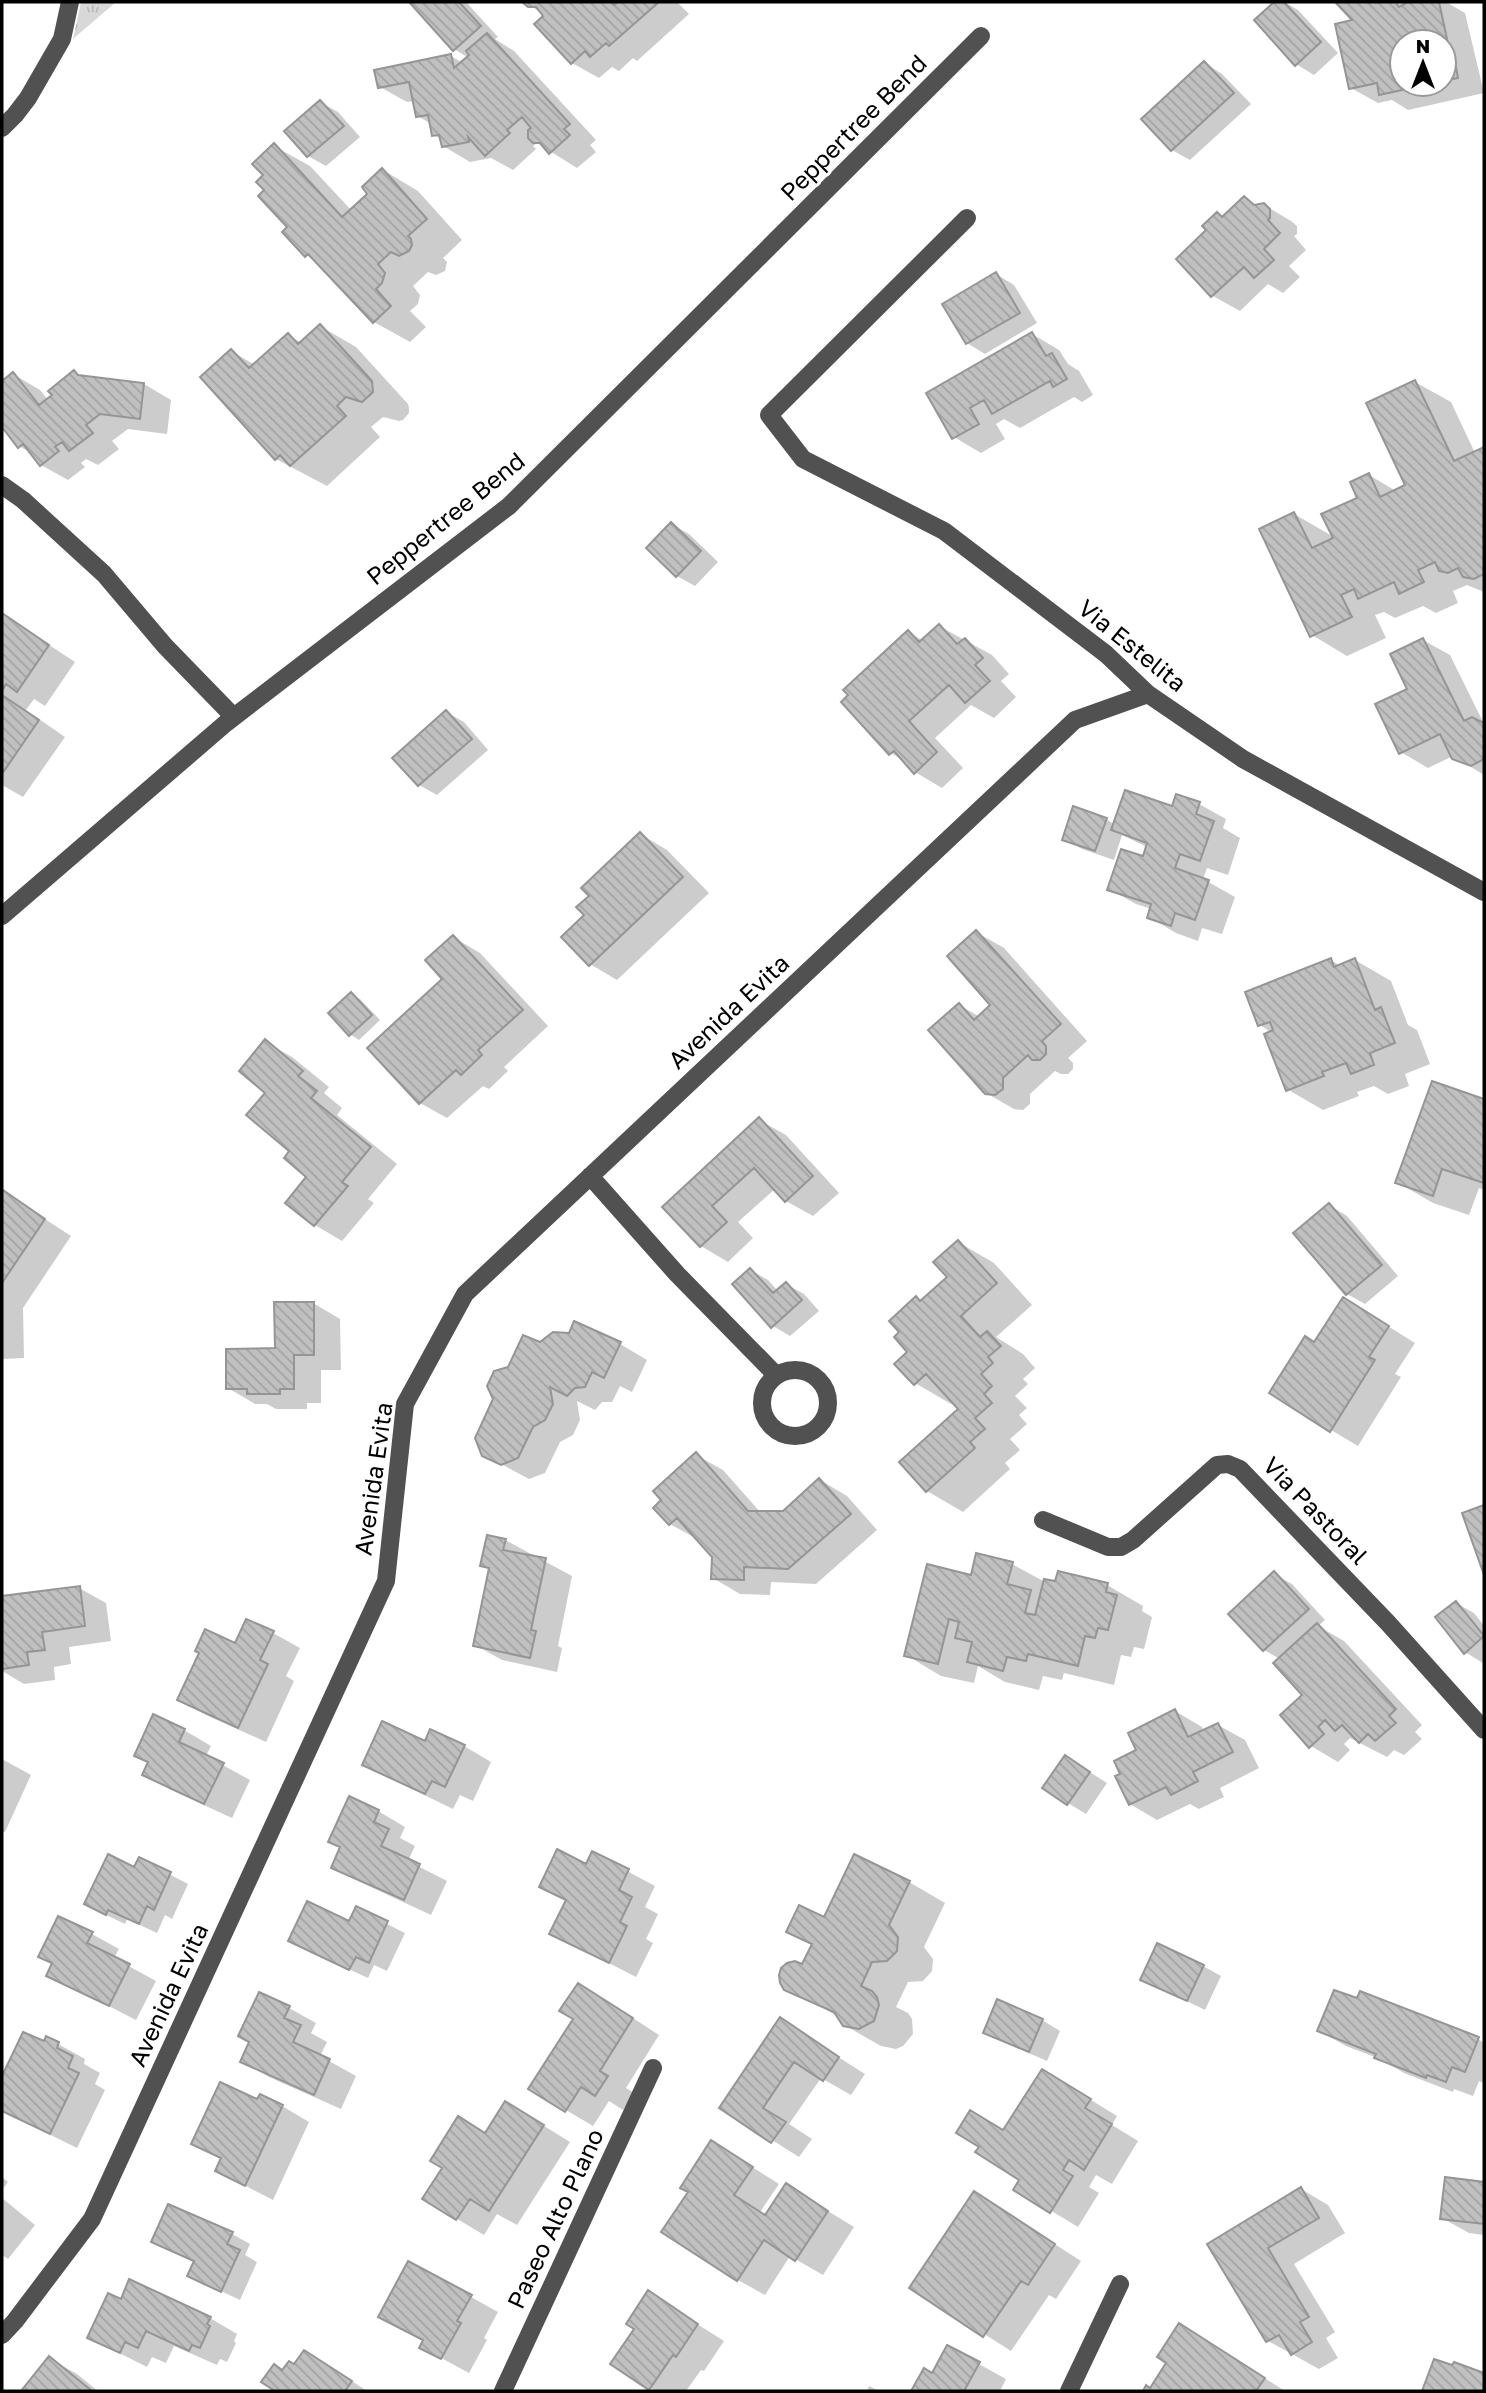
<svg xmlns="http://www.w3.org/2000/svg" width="1486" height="2393" font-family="'Golos Text',sans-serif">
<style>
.grass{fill:url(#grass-tufts)}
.shadow{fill:#0003;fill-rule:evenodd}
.building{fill:url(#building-back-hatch);stroke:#959595;stroke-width:2}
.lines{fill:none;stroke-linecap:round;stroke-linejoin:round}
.minor{stroke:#515151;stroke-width:18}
.labels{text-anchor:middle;stroke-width:6;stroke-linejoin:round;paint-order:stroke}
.street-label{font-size:24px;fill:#000;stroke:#fff}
</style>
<defs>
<pattern id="grass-tufts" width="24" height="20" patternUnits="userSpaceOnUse" patternTransform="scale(1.75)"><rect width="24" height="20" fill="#d8d8d8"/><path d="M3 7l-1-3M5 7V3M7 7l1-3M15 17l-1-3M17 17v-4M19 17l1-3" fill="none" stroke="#b8b8b8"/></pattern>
<pattern id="building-back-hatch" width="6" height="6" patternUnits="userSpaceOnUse" patternTransform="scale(1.75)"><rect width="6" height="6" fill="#c0c0c0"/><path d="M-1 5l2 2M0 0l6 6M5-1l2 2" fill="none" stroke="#a3a3a3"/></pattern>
</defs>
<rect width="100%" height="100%" fill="#fff"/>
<path class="grass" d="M81 2H116L73 39Z"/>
<path class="shadow" d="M411 2H466L498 37 495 39 514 51 596 140 590 145 596 152 577 168 537 143 533 146 536 149 513 170 491 158 470 162 443 146 441 139 434 135 432 124 417 116 414 101 407 102 380 87 451 56 463 63 469 58 454 49Z
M525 2H677L689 14 637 61 633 58 619 71 612 67 599 78 572 63 546 16Z
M1277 2H1284L1298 10 1338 53 1314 75 1296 64 1256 20Z
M1337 2H1400L1405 4 1416 2H1446L1465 13 1484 93 1408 110 1392 100 1378 103 1351 88 1356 22ZM1402 42H1444V84H1402Z
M1205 63 1222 74 1251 104 1190 160 1172 150Z
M320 102 338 112 360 137 326 166 308 156 286 131Z
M274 146 310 166 352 211 370 194 383 170 418 191 462 240 443 258 447 262 445 271 436 275 428 272 413 286 420 295 418 304 410 311 426 327 410 342 374 322 319 263 306 255 266 190V175Z
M1245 198 1258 206 1264 205 1291 221 1297 226V234L1294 236 1306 250 1289 266 1300 277 1283 293 1268 284 1240 311 1213 296 1178 259 1208 231 1218 214 1223 218Z
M996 274 1014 285 1037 323 985 354 967 343Z
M320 326 356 347 408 404 409 408V413L403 420 399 421 383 417 371 427 380 437 327 486 276 459 231 351 255 365 288 335 302 343Z
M1032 334 1059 350 1068 364 1079 371 1093 395 1082 402 1074 397 1020 428 1004 419 996 424 1005 439 981 453 954 437 929 393Z
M74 372 83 377 144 384 171 400 167 434 128 429 112 441 119 449 98 465 86 459 81 463 85 467 68 480 41 465 33 454 19 446 2 424V383L13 374 40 390 48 400Z
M1415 382 1451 402 1475 453 1484 448V592L1467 585 1453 591 1458 603 1436 613 1423 606 1395 618 1384 612 1375 615 1386 638 1347 656 1312 635 1294 514 1334 537 1359 499 1369 475 1396 491 1408 486Z
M671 524 689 534 718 562 695 586 677 576Z
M2 614 75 662 45 706 34 699 26 710 65 737 23 797 2 785Z
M939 626 992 655 1009 674 1001 681 1016 697 994 718 971 705 935 738 963 768 942 788 915 772 906 762 891 753 908 632 922 640Z
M1423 640 1450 655 1484 724V775L1453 756 1428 768 1401 752Z
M446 712 464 722 488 750 437 795 419 785Z
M1199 804 1226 819 1223 828 1240 838 1228 875 1207 868 1203 879 1235 897 1222 934 1202 928 1198 941 1176 933 1149 917 1152 909 1136 904 1109 889 1144 858 1147 847 1122 835 1114 860 1082 849 1064 839 1106 819 1115 825Z
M640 834 667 850 709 893 617 980 590 964 587 915Z
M976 932 1004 948 1087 1041 1068 1058 1073 1063V1069L1068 1074H1061L1055 1071 1030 1094V1104L1023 1110 1014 1109 986 1093 959 1005 980 1017 993 1006Z
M453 937 480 953 548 1026 504 1067 508 1071 489 1089 483 1086 447 1118 420 1103Z
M1331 960 1340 966 1355 960 1391 981 1408 1025 1417 1030 1430 1064 1405 1074 1409 1086 1388 1094 1374 1086 1357 1092 1359 1096 1323 1110 1287 1089 1272 1033 1260 1025Z
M351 994 360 999 380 1020 359 1040 351 1035 331 1014Z
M265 1042 292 1057 329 1087 324 1093 342 1108 337 1115 397 1164 368 1199 374 1203 342 1241 315 1225 287 1202 309 1176 292 1151 267 1092Z
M1433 1083 1484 1101V1190L1479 1188 1469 1215 1433 1203 1397 1182Z
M759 1120 786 1135 839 1193 813 1216 786 1201 775 1189 738 1222 753 1238 728 1262 701 1246 664 1207Z
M3 1192 71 1236 23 1308 24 1358 2 1359Z
M1329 1205 1347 1216 1398 1276 1365 1304 1347 1294Z
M958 1242 994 1263 1032 1305 996 1337 1023 1354 1035 1368 1023 1379 1028 1384 1015 1396 1027 1408 1019 1415 1027 1424 1010 1439 1020 1450 1005 1463 1010 1469 963 1512 927 1491 902 1463 960 1409 953 1402 951 1404 915 1383 910 1353 902 1332 916 1298 922 1302 949 1277Z
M750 1270 768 1280 778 1291 786 1284 804 1294 819 1311 790 1336 773 1326Z
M313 1303 340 1319 341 1370H321V1403H307V1409H276L267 1404H255L228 1388 277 1350Z
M1370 1315 1415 1343 1395 1374 1401 1377 1358 1446 1331 1430 1315 1344Z
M620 1344 647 1360 632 1392 620 1386 612 1402H602L595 1410 577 1401 580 1420 573 1435 560 1442 545 1473 529 1479 484 1455 510 1368 541 1345Z
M696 1455 723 1470 761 1513H783L820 1480 847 1496 877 1530 816 1584 771 1582 770 1595 740 1594 713 1578 714 1556 697 1539 670 1524Z
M505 1540 572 1576 558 1646 562 1648 557 1672 502 1660 475 1645 490 1570 482 1566Z
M1012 1564 1045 1582 1107 1585 1143 1606 1142 1611 1152 1617 1144 1649 1134 1647 1131 1657 1121 1655 1114 1685 1064 1673 1062 1680 1043 1676 1039 1690 1005 1682 978 1666 974 1683 941 1676 906 1655 972 1578Z
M1274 1574 1292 1584 1325 1620 1318 1626 1344 1641 1422 1725 1415 1732 1422 1739 1404 1755 1394 1750 1387 1757 1350 1738 1344 1744 1350 1750 1338 1762 1311 1746 1305 1695 1280 1659 1264 1650Z
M79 1588 106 1603 111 1641 69 1647 71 1664 54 1667 55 1680 24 1684 2 1671V1619Z
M1456 1603 1474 1613 1484 1626 1483 1663 1465 1652Z
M273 1633 300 1648 286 1676 294 1681 266 1742 206 1715 179 1700 236 1645Z
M1175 1711 1202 1727 1204 1732 1218 1725 1245 1740 1259 1768 1220 1788 1224 1797 1199 1809 1190 1804 1157 1820 1130 1804 1122 1775 1139 1751Z
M184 1730 211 1746 206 1756 250 1780 232 1818 171 1790 144 1774 150 1763Z
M426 1743 464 1746 491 1762 473 1801 460 1795 453 1809 391 1779 364 1764Z
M1066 1757 1107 1783 1086 1814 1068 1803Z
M2 1759 31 1775 5 1832 2 1831Z
M378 1811 405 1827 400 1838 415 1846 408 1861 447 1881 431 1915 360 1882 333 1867Z
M593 1853 655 1886 645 1907 658 1914 646 1939 653 1943 636 1977 552 1934 568 1901 541 1886 587 1866Z
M140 1859 188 1884 172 1919 165 1915 157 1933 127 1919 125 1924 104 1914Z
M909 1882 945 1903 924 1947 933 1959 932 1971 923 1981 908 1982 896 2007 908 2013 912 2019 913 2034 903 2046 896 2049 881 2046 844 2025 839 2017 786 1988 803 1966 813 1946 788 1932 825 1919Z
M357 1909 405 1933 387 1971 374 1965 368 1978 308 1950 350 1924Z
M92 1934 119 1949 114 1958 156 1981 136 2020 48 1975 54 1963Z
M1203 1966 1221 1976 1205 2010 1142 1979Z
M605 2000 659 2035 626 2088 634 2093 623 2110 609 2101 593 2126 566 2110Z
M289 2008 316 2023 311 2033 327 2042 320 2056 356 2076 341 2109 269 2077 242 2061Z
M780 2020 865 2074 851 2095 821 2078 789 2124 812 2139 799 2157 721 2108Z
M1042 2020 1060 2031 1047 2061 1003 2042 985 2032Z
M1319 2031 1478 2039 1484 2043V2083L1479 2081 1473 2096 1454 2089 1453 2092 1404 2073 1380 2059 1346 2046Z
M23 2034 45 2044 47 2039 58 2044 85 2059 84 2064 100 2073 95 2084 105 2090 77 2148 2 2111V2080Z
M1070 2087 1117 2116 1112 2125 1138 2141 1112 2184 1096 2175 1089 2187 1099 2193 1078 2227 1015 2189 1022 2179 1004 2132Z
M258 2101 282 2106 309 2122 273 2200 217 2171 222 2160 193 2143Z
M533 2119 570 2142 517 2225 497 2214 484 2235 424 2199 486 2135Z
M712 2142 779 2184 760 2212 767 2216 787 2186 854 2227 823 2275 790 2256 765 2295 738 2280 690 2192Z
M2 2177 8 2182 2 2190Z
M1447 2179 1484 2184V2235L1469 2233 1442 2218Z
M1301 2189 1328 2205 1345 2233 1294 2264 1335 2332 1326 2338 1338 2358 1319 2369 1268 2341 1209 2244Z
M975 2193 1081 2261 1056 2299 1049 2295 1011 2351 912 2288Z
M2 2198 35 2225 8 2259 2 2255Z
M232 2234 250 2244 245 2255 257 2262 240 2300 189 2276 195 2263 153 2242Z
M648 2293 724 2341 704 2371 701 2370 686 2391H655L613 2363 636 2329Z
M471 2297 498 2312 484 2338 487 2340 469 2373 421 2347Z
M210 2318 237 2334 234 2341 236 2343 227 2362 220 2359 217 2365 174 2346 166 2363 152 2357 147 2367 89 2338Z
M1207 2341 1285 2391H1145L1147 2388 1151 2390Z
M948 2347 1006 2379 1000 2391H913L924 2371 933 2376Z
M50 2359 77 2374 98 2391H23Z
M295 2366 332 2368 367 2391H278L264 2382Z
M869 2386 879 2391H867Z"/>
<path class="building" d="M409 2H459L481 26 453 51Z
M522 2H610L614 5 618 2H659L609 46 606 43 590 57 585 51 571 64 534 24 543 16 536 7H528Z
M1274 2H1284L1321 42 1295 66 1254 20Z
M1335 2H1395L1399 7 1408 2H1439L1452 62H1455L1458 78 1444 81V42H1402V84H1430L1379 95 1377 83 1349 89 1335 24 1352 20Z
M487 33 570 124 564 129 570 135 549 154 540 143H533L528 138V130L531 128 522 117 507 130 510 133 485 156 468 137 469 142 442 147 439 135 432 136 428 115 416 117 409 82 378 88 374 70 451 54 454 68 469 55 466 51Z
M1204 61 1234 93 1171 151 1141 119Z
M320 100 344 126 307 157 284 131Z
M274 143 342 217 367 194 362 187 382 168 427 219 408 236 411 239 412 245 409 251 399 256 391 252 378 264 385 273 382 283 376 289 391 306 373 323 308 254 305 257 282 232 287 227 258 196 264 190 256 182 263 175 252 164Z
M1244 196 1254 205 1264 203 1270 209V218L1268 220 1280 233 1264 249 1274 260 1254 278 1244 267 1211 297 1176 259 1206 230 1202 226 1217 212 1222 217Z
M996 272 1020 313 966 344 942 304Z
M320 324 372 381 373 392 362 402 346 397 337 406 346 416 290 466 280 455 275 460 200 377 231 349 249 368 288 333 298 344Z
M1032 332 1046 356 1052 353 1067 379 1053 387 1050 381 992 414 984 400 970 408 979 424 952 439 926 393Z
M74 370 78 375 144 383 140 419 100 414 86 425 93 433 69 451 62 442 55 447 59 451 40 466 23 444 18 448 2 427V381L13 372 39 405 52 395 48 391Z
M1415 380 1454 461 1484 447V574L1474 579 1463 577 1458 568 1448 573 1439 571 1435 562 1418 570 1424 582 1399 594 1394 582 1358 599 1354 589 1341 595 1352 617 1310 637 1259 529 1294 512 1312 548 1333 538 1321 514 1357 498 1350 482 1369 473 1380 497 1405 485 1366 403Z
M671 522 701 551 676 577 646 548Z
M2 613 49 645 17 692 6 684 2 691Z
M939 624 957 644 965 638 983 658 975 665 990 681 965 703 949 685 909 721 937 752 914 774 894 751 889 755 841 702 848 695 843 690 908 630 919 642Z
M1423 638 1464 721 1472 717 1484 723V759L1471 766 1452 759 1440 734 1399 754 1375 704 1407 689 1390 654Z
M2 695 39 720 2 774Z
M446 710 472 739 418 786 392 758Z
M1125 790 1172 806 1176 794 1200 802 1196 814 1214 821 1200 861 1180 854 1175 868 1209 880 1195 920 1175 913 1171 926 1147 918 1151 904 1107 890 1121 849 1143 856 1147 843 1111 830Z
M1073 806 1107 818 1095 851 1062 840Z
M640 832 683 877 589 966 561 937 584 915 576 907 589 896 581 888Z
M976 930 1061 1024 1042 1041 1046 1046V1054L1040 1060H1032L1028 1055 1003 1078V1089L995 1095 985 1094 928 1030 959 1003 974 1020 990 1005 947 956Z
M453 935 523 1010 478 1050 482 1055 461 1075 456 1070 419 1104 367 1048 442 979 425 960Z
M1331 958 1334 967 1355 958 1375 1010 1381 1007 1395 1043 1370 1053 1374 1065 1351 1074 1346 1063 1322 1072 1324 1076 1286 1091 1264 1034 1273 1030 1270 1022 1258 1026 1245 992Z
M351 992 372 1015 349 1036 328 1013Z
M265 1039 303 1071 298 1076 317 1091 311 1098 371 1147 342 1182 348 1186 314 1226 285 1203 306 1177 284 1158 289 1151 246 1115 265 1093 239 1071Z
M1432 1081 1484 1099V1183L1442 1169 1433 1196 1395 1183Z
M759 1117 813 1176 785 1202 754 1168 712 1206 727 1222 700 1247 662 1207Z
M3 1190 45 1219 2 1283V1191Z
M1329 1203 1382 1265 1346 1295 1293 1233Z
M958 1240 997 1283 961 1316 980 1337 987 1331 1001 1346 988 1357 993 1363 981 1374 992 1386 984 1394 992 1403 975 1418 985 1429 970 1442 975 1448 926 1492 899 1462 958 1409 926 1374 914 1385 894 1364 907 1352 894 1337 899 1332 889 1321 916 1296 920 1301 947 1277 933 1262Z
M750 1268 773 1293 786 1282 802 1300 771 1328 732 1284Z
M1343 1297 1389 1326 1369 1357 1375 1360 1330 1432 1269 1393 1305 1336 1314 1342Z
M274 1302H314V1355H294V1389H280V1394H247V1389H226V1349L275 1348Z
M574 1321 621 1342 604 1378 592 1372 585 1387 575 1388 567 1396 550 1387 553 1404 545 1420 533 1427 518 1458 501 1465 482 1456 475 1438 493 1399 487 1386 494 1371 508 1367 523 1335 540 1342 553 1332 569 1333Z
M696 1452 748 1511H783L819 1478 851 1514 788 1569 744 1567V1580L711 1579 712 1557 677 1518 669 1525 653 1508 661 1500 653 1491Z
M1484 1505V1575L1462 1513Z
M487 1535 506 1539 503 1550 546 1558 531 1630 536 1631 530 1658 473 1646 489 1568 480 1566Z
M976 1553 1013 1562 1007 1584 1031 1590 1025 1613 1035 1615 1044 1579 1055 1581 1058 1571 1108 1583 1106 1592 1117 1595 1108 1630 1098 1628 1095 1638 1085 1636 1078 1666 1028 1654 1026 1661 1007 1657 1003 1671 967 1662 972 1642 955 1638 959 1622 949 1619 938 1664 904 1656 927 1564 971 1575Z
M1274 1571 1309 1609 1263 1651 1228 1614Z
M80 1586 85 1626 42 1632 45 1650 27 1652 29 1665 2 1669V1596Z
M1456 1601 1484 1636 1464 1654 1435 1617Z
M246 1619 274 1631 260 1660 268 1664 238 1728 177 1700 199 1653 195 1651 205 1629 235 1643Z
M1317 1623 1396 1709 1389 1716 1396 1723 1375 1741 1368 1734 1359 1743 1342 1725 1335 1731 1325 1720 1318 1727 1324 1734 1309 1748 1280 1715 1302 1695 1273 1663Z
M1175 1709 1188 1737 1218 1723 1233 1752 1193 1772 1198 1781 1171 1795 1166 1787 1129 1805 1115 1776 1120 1774 1114 1761 1136 1750 1128 1733Z
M153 1714 185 1729 179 1742 224 1763 204 1804 142 1775 148 1762 134 1756Z
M382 1721 425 1741 430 1729 465 1745 445 1787 432 1781 425 1794 362 1765Z
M1065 1755 1090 1772 1067 1805 1042 1788Z
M349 1796 379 1810 374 1822 389 1829 381 1846 420 1864 404 1900 331 1868 340 1847 328 1842Z
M557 1849 586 1864 592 1851 629 1869 619 1890 632 1897 620 1922 627 1926 609 1963 549 1934 566 1900 539 1887Z
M108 1854 134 1867 139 1857 171 1872 154 1910 147 1906 139 1924 108 1910 106 1915 84 1904Z
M854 1854 910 1881 889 1925 898 1937 897 1951 887 1961 872 1962 861 1986 872 1991 877 1997 879 2005 874 2021 859 2029 843 2026 834 2012 784 1990 780 1983 779 1975 781 1968 787 1963 795 1961 802 1964 812 1944 786 1932 799 1905 824 1917Z
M307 1901 349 1921 356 1906 388 1921 369 1963 356 1957 349 1970 288 1941Z
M58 1916 93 1932 87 1943 130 1964 109 2006 46 1976 52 1963 38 1957Z
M1157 1943 1204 1965 1187 2001 1140 1980Z
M578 1983 633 2018 600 2071 608 2076 595 2096 581 2087 565 2112 528 2089 573 2019 559 2011Z
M1334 1990 1357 1998 1360 1991 1479 2037 1465 2072 1452 2067 1446 2082 1427 2075 1426 2078 1374 2058 1376 2054 1317 2031Z
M259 1992 290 2006 284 2018 301 2025 293 2042 330 2059 314 2095 240 2062 249 2042 238 2036Z
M997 1999 1043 2019 1029 2052 983 2033Z
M780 2017 839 2057 823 2081 794 2062 763 2108 786 2122 771 2143 719 2108Z
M23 2032 44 2041 46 2036 59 2042 57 2048 73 2056 68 2068 79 2073 50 2134 2 2111V2076Z
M1042 2069 1091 2099 1085 2108 1112 2124 1084 2170 1069 2160 1063 2170 1073 2176 1050 2213 1013 2190 1019 2180 975 2152 979 2147 956 2133 970 2110 1003 2130Z
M220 2082 257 2099 260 2094 283 2105 245 2186 215 2171 221 2158 191 2144Z
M505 2101 544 2125 489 2211 470 2199 456 2220 422 2199 442 2168 430 2161 458 2116 485 2133Z
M711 2140 753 2167 734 2195 765 2215 786 2183 828 2211 795 2261 764 2240 737 2281 661 2232 688 2192 680 2188Z
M1445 2177 1484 2182V2224L1440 2219Z
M1301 2187 1319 2218 1268 2248 1309 2317 1300 2322 1312 2342 1291 2355 1279 2335 1266 2342 1207 2244Z
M974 2191 1055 2244 1028 2285 1021 2281 983 2337 909 2288Z
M168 2204 233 2232 227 2244 240 2250 221 2292 187 2276 194 2261 151 2242Z
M408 2261 472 2295 457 2321 461 2323 441 2359 419 2348 423 2340 378 2317Z
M129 2279 211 2317 207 2324 210 2326 200 2348 192 2345 189 2351 146 2331 138 2348 125 2342 120 2353 87 2338 108 2293 121 2299Z
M648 2290 698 2324 676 2357 673 2355 649 2390 610 2364 634 2329 626 2324Z
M1179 2323 1265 2378 1256 2391H1143L1146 2385 1150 2388 1166 2363 1157 2357Z
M947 2345 980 2362 964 2391H911L924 2368 932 2373Z
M304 2350 352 2381 345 2391H275L261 2382 274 2364 282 2370 289 2361 294 2364Z
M49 2356 92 2391H21Z
M1434 2359 1452 2365 1454 2362 1484 2373V2391H1422Z"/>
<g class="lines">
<path class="minor" d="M2 128 15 115 28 98 62 39 70 2
M967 218 769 415 803 459 944 531 1106 654 1148 694 1243 759 1484 892
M2 485 23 500 104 574 165 646 234 717
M2 916 226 723 509 506 981 36
M590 1176 677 1274 776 1375
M762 1403a33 33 0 1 1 66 0a33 33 0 1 1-66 0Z
M1043 1520 1108 1547H1121L1133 1540 1217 1465 1228 1464 1240 1469 1388 1623 1484 1730
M2 2335 15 2321 92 2219 386 1581 405 1404 465 1294 1075 720 1148 694
M503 2391 653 2068
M1069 2391 1120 2284"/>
</g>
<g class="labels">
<g class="street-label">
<text transform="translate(854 128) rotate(-45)" y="8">Peppertree Bend</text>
<text transform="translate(446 519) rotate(-39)" y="8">Peppertree Bend</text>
<text transform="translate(1132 646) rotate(39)" y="8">Via Estelita</text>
<text transform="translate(729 1012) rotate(-43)" y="8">Avenida Evita</text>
<text transform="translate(374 1479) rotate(-82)" y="8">Avenida Evita</text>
<text transform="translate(1315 1511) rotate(46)" y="8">Via Pastoral</text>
<text transform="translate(169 1995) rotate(-65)" y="8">Avenida Evita</text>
<text transform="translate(556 2219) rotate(-65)" y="8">Paseo Alto Plano</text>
</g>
</g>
<rect width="1486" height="2393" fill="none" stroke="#000000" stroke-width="7"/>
<g transform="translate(1423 63)"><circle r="33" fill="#ffffff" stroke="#999999" stroke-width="2"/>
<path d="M0-5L12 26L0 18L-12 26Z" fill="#000000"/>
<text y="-10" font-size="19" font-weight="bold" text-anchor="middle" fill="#000000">N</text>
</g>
</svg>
